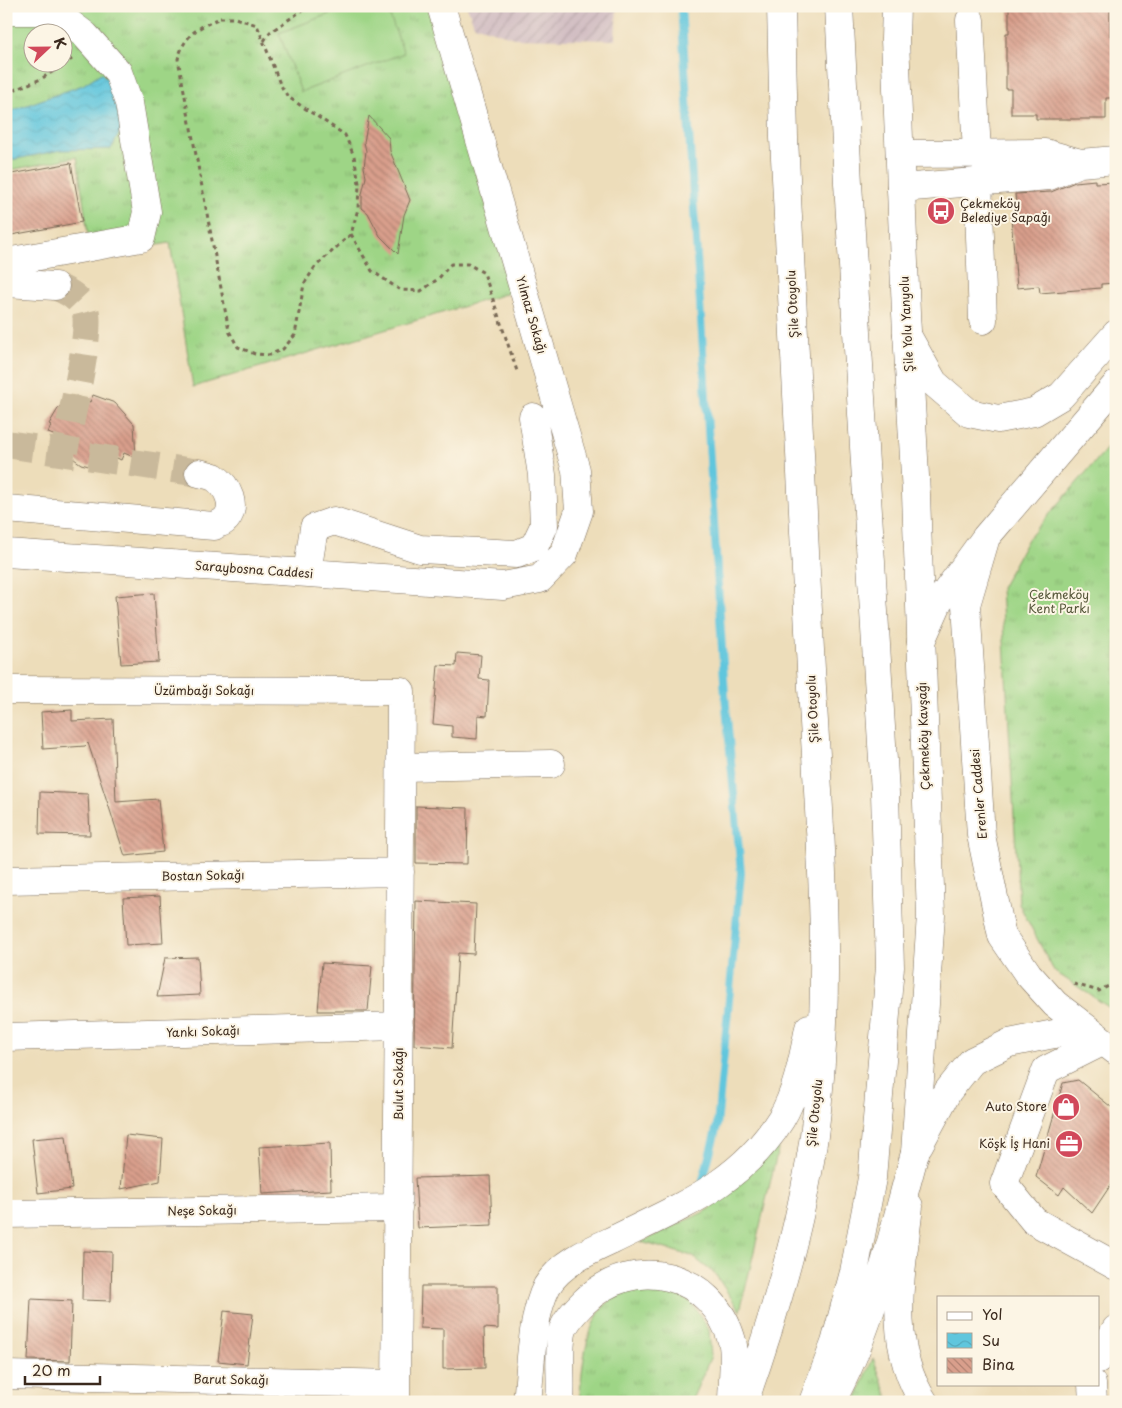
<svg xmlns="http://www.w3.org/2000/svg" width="1122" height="1408" font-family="'Playpen Sans',sans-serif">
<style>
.industrial{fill:url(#industrial-furrows)}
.grass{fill:url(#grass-tufts);stroke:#6c8052;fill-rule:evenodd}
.pitch{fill:#9ed586;stroke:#6c8052}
.water{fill:url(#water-waves);stroke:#4e787e}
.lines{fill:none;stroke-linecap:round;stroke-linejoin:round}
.stream{stroke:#60c6dd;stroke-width:8}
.building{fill:url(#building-back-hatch)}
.minor-tunnel{stroke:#c9b99b;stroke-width:28;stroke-dasharray:28 14;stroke-linecap:butt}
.minor-casing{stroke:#796955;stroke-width:29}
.major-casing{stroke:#796955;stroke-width:29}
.highway-casing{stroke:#796955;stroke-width:29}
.path{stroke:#796955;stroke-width:3;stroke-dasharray:4 4;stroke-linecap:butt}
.minor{stroke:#fff;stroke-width:28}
.major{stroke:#fff;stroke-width:28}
.highway{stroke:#fff;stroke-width:28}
.labels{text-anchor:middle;stroke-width:4;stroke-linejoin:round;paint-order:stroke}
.poi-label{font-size:12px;fill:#3b2a1e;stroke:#fcf5e5;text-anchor:end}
.street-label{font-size:12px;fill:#3b2a1e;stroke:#fcf5e5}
.park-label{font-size:12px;fill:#545538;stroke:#fcf5e5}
</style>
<defs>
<pattern id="industrial-furrows" width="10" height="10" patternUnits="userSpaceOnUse" patternTransform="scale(1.25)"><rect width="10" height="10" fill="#d2bec3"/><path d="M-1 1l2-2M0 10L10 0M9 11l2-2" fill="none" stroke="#b5a3a7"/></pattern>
<pattern id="grass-tufts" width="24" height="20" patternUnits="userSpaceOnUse" patternTransform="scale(1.25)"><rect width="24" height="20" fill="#9ed586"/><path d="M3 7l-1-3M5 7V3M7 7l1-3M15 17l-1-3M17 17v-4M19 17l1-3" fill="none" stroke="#89b773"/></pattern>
<pattern id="water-waves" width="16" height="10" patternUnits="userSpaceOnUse" patternTransform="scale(1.25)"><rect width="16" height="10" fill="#60c6dd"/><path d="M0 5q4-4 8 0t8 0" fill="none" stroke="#54aabd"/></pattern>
<pattern id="building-back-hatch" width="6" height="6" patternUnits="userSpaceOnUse" patternTransform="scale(1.25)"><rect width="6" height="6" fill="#d99f8c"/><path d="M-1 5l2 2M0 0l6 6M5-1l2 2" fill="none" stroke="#b18272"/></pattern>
</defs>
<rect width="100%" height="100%" fill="#fcf5e5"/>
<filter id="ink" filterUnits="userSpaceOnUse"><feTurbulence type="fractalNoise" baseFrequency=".02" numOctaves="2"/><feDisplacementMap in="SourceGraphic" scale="10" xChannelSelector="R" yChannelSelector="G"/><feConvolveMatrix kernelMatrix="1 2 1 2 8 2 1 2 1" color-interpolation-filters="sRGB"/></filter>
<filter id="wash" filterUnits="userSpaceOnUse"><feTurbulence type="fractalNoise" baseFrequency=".0096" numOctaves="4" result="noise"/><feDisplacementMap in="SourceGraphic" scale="20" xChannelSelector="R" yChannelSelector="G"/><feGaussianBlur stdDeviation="1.12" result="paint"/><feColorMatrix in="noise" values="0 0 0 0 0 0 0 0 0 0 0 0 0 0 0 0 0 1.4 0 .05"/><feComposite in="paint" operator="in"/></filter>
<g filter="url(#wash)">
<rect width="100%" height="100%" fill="#edddba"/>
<path class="industrial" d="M467 6H617L615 40 514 38 474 25Z"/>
<path class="grass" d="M6 6H427L512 292 193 387 170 243 91 256 77 157 6 171ZM32 32H62V62H32Z
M1116 438V1012L1054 971 1019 904 1001 588 1028 539Z
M779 1145 740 1311 715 1274 692 1256 641 1242 710 1209Z
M665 1286 692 1303 709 1330 711 1356 691 1402H579C584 1360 584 1297 637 1287 646 1286 656 1287 665 1286Z
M873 1358 890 1402H855Z"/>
<path class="pitch" d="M350 6H386L404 53 301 92 279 33Z"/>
<path class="water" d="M101 73 116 87 122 128 111 149 61 150 6 161V115L16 109 83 85Z"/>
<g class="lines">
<path class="stream" d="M681 6 725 695 741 873 717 1126 703 1180"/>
</g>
<g id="blocks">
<path class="building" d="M1009 7H1110V36H1114V98H1106V119H1036V114H1011V89H1006V33H1009Z
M369 116 389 138 390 151 410 200 404 215 398 254 380 236 368 213 362 208V194L366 177 364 167 366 151 364 142Z
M71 163 82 222 6 236V175Z
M1095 180V183L1116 182V283L1101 284V288L1040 293 1039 286 1017 288 1011 217H1017L1015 194 1051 192 1075 182Z
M93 395 115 403 134 424 136 458 124 453 121 460 103 451 97 463 89 466 81 464 70 456 56 436 48 433 51 425 49 424 59 407 76 396 90 402Z
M154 593 159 662 121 664 115 596Z
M457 653 481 655 479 679 489 680 487 716 478 715 477 739 452 737V726L433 724 438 665 456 666Z
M72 710V721L113 719 116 802 158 799 163 852 125 856 88 743 85 746 43 749 41 712Z
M40 792 88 794 90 835 39 834Z
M416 806 468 808 467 864 416 863Z
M160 896 163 943 126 945 123 898Z
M416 901 476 904 474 954 458 953 452 1048 414 1045Z
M198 957 200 995 157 997 165 958Z
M322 963 372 966 368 1011H318Z
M1078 1080 1116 1111V1177L1092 1213 1064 1187 1059 1195 1036 1177 1063 1083Z
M126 1135 163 1139 160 1181 121 1189Z
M66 1136 72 1189 38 1193 32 1139Z
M330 1143 331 1190 262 1194 259 1147Z
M490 1176 492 1225 418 1228 415 1178Z
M83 1251 112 1252 111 1301 82 1300Z
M421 1286H498V1329L484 1328 485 1368 443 1369V1329L420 1328Z
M31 1299 72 1301 70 1361 28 1360Z
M224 1311 253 1314 247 1364 218 1361Z"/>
</g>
</g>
<g filter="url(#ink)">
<use href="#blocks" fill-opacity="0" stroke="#796955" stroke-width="1"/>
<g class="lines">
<path class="minor-tunnel" d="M55 286C67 291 79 297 85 310 93 328 69 427 64 451
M6 444 199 473"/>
<defs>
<path id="minor" d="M6 11H53L85 35 118 72 129 103 147 212 141 238 6 262
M970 20 977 153
M900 154 1045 153 1080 163
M978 181 983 320
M901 188 1049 176 1080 163 1116 160
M6 283 55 286
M907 335 934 383 969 413 998 419 1034 412 1061 396 1116 334
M6 509 214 526C216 524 222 523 224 521 239 508 227 485 214 477 209 475 203 474 199 473
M986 537 966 605 981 835 1002 936 1028 974 1055 1004 1116 1051
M6 553 503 586 540 579 564 554 579 511 576 470 441 6
M307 573 314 528 334 521 420 549 517 554 534 547 544 526 542 475 533 417
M921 641 938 603 986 537 1116 385
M6 690 401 691 396 1402
M401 767 551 764
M6 880 400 872
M6 1037 399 1026
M1102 1042 1046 1070 1004 1184 1034 1221 1116 1266
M6 1214 398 1208
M1098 1359 1116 1329
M6 1375 396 1384
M1092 1384 1093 1402"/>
<path id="major" d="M896 6 895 39 906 313 916 494 931 915 915 1153
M919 1145 948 1091 972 1061 1009 1043 1059 1033 1102 1042
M909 1206C902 1271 885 1343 924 1402"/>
<path id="highway" d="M527 1402C531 1367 531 1317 547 1286 560 1264 589 1251 611 1241 677 1208 740 1185 781 1119 797 1093 803 1058 809 1028
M560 1402C562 1380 558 1353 562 1333 564 1322 576 1310 584 1302 633 1253 713 1272 732 1341 736 1353 732 1386 732 1402
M744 1402C775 1315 801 1227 814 1136 835 975 818 811 810 650 801 479 793 308 784 138L781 6
M813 1402 835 1343 854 1272 872 1178 890 967 885 793 848 183 839 6
M831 1402C874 1324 891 1238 915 1153"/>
</defs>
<use href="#minor" class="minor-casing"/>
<use href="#major" class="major-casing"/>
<use href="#highway" class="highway-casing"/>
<path class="path" d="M220 18H235L257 25 280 84 288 97 345 135 354 156 359 183 358 209 351 234 315 267 304 284 295 335 283 349 269 355 255 354 238 347 229 331 178 59C185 34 197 28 220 18Z
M264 41 270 32 309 6
M6 93 41 79 72 59
M351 234 372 271 400 290 421 291 438 279 451 264H468L484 273 517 371
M1074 984 1099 991 1116 982"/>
<use href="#minor" class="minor"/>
<use href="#major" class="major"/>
<use href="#highway" class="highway"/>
</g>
</g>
<defs>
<symbol id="bus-disc" viewBox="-11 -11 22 22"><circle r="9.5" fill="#d1495b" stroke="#fcf5e5"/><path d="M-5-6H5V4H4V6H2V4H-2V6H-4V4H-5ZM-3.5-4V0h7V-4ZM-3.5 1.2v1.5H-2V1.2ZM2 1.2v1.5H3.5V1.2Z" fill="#fff"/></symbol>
<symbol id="shop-disc" viewBox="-11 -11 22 22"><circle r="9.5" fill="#d1495b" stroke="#fcf5e5"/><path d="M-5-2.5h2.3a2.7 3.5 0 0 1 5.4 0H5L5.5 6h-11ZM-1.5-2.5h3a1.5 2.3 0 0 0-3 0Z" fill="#fff"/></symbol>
<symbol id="office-disc" viewBox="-11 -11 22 22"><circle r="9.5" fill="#d1495b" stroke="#fcf5e5"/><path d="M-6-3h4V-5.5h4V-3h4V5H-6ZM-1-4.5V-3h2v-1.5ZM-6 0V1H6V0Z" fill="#fff"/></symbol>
</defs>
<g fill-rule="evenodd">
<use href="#bus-disc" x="925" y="195" width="32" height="32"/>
<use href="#shop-disc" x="1050" y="1091" width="32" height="32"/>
<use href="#office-disc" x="1053" y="1128" width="32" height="32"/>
</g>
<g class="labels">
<g class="poi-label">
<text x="960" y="208" text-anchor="start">Çekmeköy<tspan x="960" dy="14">Belediye Sapağı</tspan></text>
<text x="1047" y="1111">Auto Store</text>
<text x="1050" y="1148">Köşk İş Hani</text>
</g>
<g class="street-label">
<text transform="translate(793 304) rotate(-93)" y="4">Şile Otoyolu</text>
<text transform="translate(531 315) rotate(74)" y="4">Yılmaz Sokağı</text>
<text transform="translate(907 324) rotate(-93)" y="4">Şile Yolu Yanyolu</text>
<text transform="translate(254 570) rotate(4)" y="4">Saraybosna Caddesi</text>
<text x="204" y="695">Üzümbağı Sokağı</text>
<text transform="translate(813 709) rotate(-93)" y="4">Şile Otoyolu</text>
<text transform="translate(924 736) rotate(-92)" y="4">Çekmeköy Kavşağı</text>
<text transform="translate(979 794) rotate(-95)" y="4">Erenler Caddesi</text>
<text transform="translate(203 876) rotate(-1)" y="4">Bostan Sokağı</text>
<text transform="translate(203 1032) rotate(-2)" y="4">Yankı Sokağı</text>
<text transform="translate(399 1084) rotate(-90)" y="4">Bulut Sokağı</text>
<text transform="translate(815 1113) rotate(-84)" y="4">Şile Otoyolu</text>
<text transform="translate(202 1211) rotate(-1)" y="4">Neşe Sokağı</text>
<text transform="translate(231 1380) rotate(1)" y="4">Barut Sokağı</text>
</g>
<g class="park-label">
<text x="1059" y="599">Çekmeköy<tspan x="1059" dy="14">Kent Parkı</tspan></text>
</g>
</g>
<rect width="1122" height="1408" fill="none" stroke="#fcf5e5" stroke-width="25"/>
<rect x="937" y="1296" width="162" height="90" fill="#fcf5e5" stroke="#afa495"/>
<rect x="947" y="1312" width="25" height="8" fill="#ffffff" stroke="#afa495"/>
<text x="982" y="1320" font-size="15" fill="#3b2a1e">Yol</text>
<rect x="947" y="1333" width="25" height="15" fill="url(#water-waves)" stroke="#afa495"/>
<text x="982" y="1346" font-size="15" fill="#3b2a1e">Su</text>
<rect x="947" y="1358" width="25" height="15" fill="url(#building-back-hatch)" stroke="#afa495"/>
<text x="982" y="1370" font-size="15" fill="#3b2a1e">Bina</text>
<g transform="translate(48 48) rotate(68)"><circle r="24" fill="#fcf5e5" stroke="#afa495"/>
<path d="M0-4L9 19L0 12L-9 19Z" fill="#d1495b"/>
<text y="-8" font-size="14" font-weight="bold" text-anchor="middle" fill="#3b2a1e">K</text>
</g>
<path d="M25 1376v8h75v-8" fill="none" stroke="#3b2a1e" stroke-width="2.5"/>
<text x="32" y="1376" font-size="15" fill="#3b2a1e" stroke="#fcf5e5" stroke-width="4" paint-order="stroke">20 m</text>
</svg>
